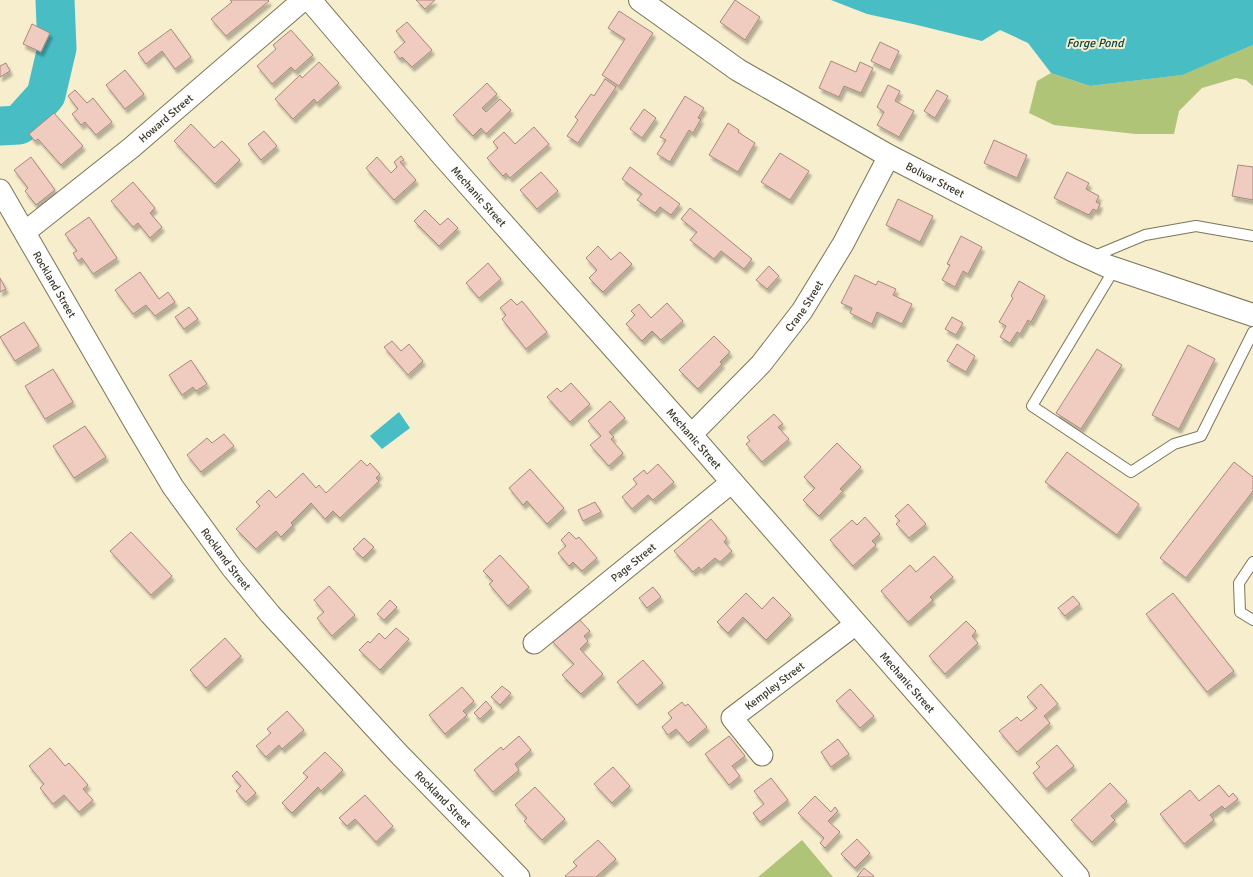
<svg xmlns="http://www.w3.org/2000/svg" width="1253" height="877" font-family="Signika,sans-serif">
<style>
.forest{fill:#b0c477}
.water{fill:#49bdc4}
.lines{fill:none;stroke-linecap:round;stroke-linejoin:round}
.river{stroke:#49bdc4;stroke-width:39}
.building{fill:#efccbf;stroke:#a9887d;filter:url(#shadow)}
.service-casing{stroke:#7c7557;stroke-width:12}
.minor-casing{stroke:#7c7557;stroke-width:23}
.tertiary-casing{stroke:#7c7557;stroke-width:24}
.service{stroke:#fff;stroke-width:10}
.minor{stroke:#fff;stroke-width:21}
.tertiary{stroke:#fff;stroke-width:22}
.labels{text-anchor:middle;stroke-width:4;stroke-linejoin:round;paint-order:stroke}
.street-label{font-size:11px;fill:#3a372a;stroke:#f6eecd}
.water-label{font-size:12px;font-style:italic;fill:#0d4245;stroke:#f6eecd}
</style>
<defs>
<filter id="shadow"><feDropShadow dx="2.5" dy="4.5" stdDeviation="1" flood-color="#0004"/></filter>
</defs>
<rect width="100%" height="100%" fill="#f6eecd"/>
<path class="forest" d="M1253 45V86L1246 80 1236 78 1202 88 1179 111 1174 134H1136L1054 125 1029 113 1037 81 1051 73 1090 86 1181 75Z
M802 840 833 877H758Z"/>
<path class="water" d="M831 0H1253V45L1182 75 1090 86 1051 73 1028 43 1000 30 982 41 913 24 867 14Z
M399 412 410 428 382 449 370 436Z"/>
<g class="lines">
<path class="river" d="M0 126 19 125 46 95 57 48 55 0"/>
</g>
<path class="building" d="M230 0H268L269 1 226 36 211 19 232 2Z
M416 0H435L425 9Z
M735 0 760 17 745 40 720 22Z
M619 11 653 33 619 86 602 75 625 39 608 28Z
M407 22 432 50 412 67 402 57 400 59 394 52 405 42 396 31Z
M32 24 50 33 41 52 23 44Z
M171 29 191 57 175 69 162 51 146 64 138 53Z
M291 30 313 55 295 71 291 67 272 84 257 66 276 49 273 45Z
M880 42 899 51 890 70 871 61Z
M831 61 856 72 860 62 873 68 861 93 844 86 839 97 819 88Z
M319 62 339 83 317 103 314 99 293 119 275 99 300 75 302 78Z
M6 63 10 71 0 77V66Z
M125 70 144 94 125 109 106 85Z
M605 79 616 87 578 143 567 136 578 120 575 117 591 94 594 96Z
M487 83 497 94 482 108 486 112 500 99 511 110 486 134 481 128 473 136 453 115Z
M888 85 900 91 895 101 914 111 899 137 877 125 884 112 877 107Z
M75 90 87 103 93 98 112 122 96 135 85 122 81 125 72 114 78 109 68 96Z
M937 90 948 96 935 118 924 111Z
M685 96 704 108 698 118 701 119 693 133 689 130 670 162 657 154 666 140 660 137Z
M644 109 656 118 642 138 630 129Z
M54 113 83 146 61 165 38 139 35 141 29 134Z
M728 123 739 130 738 132 755 143 738 172 709 155Z
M191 124 214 148 222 141 240 160 215 184 174 141Z
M534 127 549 144 510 178 506 173 503 176 487 158 498 148 493 142 504 132 515 144Z
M264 131 277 146 261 160 248 144Z
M994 140 1027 155 1017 178 984 163Z
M780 153 809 171 790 200 761 182Z
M401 156 404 160 400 162 416 180 394 200 366 168 377 157 391 173 397 167 394 162Z
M31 157 55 190 36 205 25 191 28 188 14 170Z
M1238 165 1253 167V200L1232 196Z
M630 167 680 204 671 215 660 207 655 213 637 200 642 194 622 179Z
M541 172 558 191 537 209 520 190Z
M1067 172 1089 183 1086 189 1099 196 1096 202 1100 204 1097 211 1093 209 1089 215 1054 198Z
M133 182 155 208 150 213 162 227 150 238 138 223 133 227 111 201Z
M898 199 933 216 920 242 886 225Z
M690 208 752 259 744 269 721 251 714 259 690 240 697 232 681 219Z
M425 210 440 225 448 218 458 228 439 246 414 221Z
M89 217 117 258 93 274 82 258 78 261 73 253 77 251 65 234Z
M961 236 982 247 968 274 963 271 955 287 942 280 950 265 947 264Z
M598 246 611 260 620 252 632 264 603 292 589 278 597 270 586 258Z
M488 263 501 279 479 298 466 283Z
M769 266 779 276 767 289 756 280Z
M140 272 159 299 168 292 175 302 155 316 146 305 133 314 115 290Z
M855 275 876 285 878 281 896 289 893 295 912 304 902 324 877 312 872 324 850 313 852 308 841 303Z
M0 278 6 289 0 292Z
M1019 281 1045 296 1031 322 1028 320 1020 334 1017 332 1010 343 1000 337 1006 326 999 322 1013 298 1011 296Z
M511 299 517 305 522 301 547 332 526 349 502 319 506 315 500 308Z
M667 303 683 321 661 340 652 331 642 341 626 324 635 315 631 311 639 304 651 318Z
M189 307 198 319 184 329 175 317Z
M952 317 963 323 956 335 945 329Z
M24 322 39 346 15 361 0 337Z
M714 336 730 352 720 362 722 364 698 389 679 370Z
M392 341 401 351 409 344 423 361 408 375 384 347Z
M957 344 975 356 966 372 947 361Z
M1188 345 1215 359 1179 429 1152 415Z
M1097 349 1122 365 1081 429 1056 413Z
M191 360 207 384 196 391 193 387 182 395 169 375Z
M53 369 73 402 45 419 25 386Z
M571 383 590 404 570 422 547 397 557 388 561 392Z
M610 401 625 418 609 432 614 437 611 439 623 453 609 466 590 445 601 436 588 421Z
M774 414 783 424 778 427 789 439 762 462 746 444 750 441 747 437Z
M85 426 106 457 74 478 53 446Z
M224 434 234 446 201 472 187 455 207 438 212 443Z
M837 443 861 467 840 489 843 491 819 516 803 500 815 488 804 477Z
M1067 452 1139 504 1117 535 1045 482Z
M361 460 367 466 370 463 380 474 376 478 379 481 340 518 333 511 325 519 311 503 291 523 293 525 281 537 276 531 256 549 236 529 260 506 256 502 269 490 276 498 303 473 316 488 319 485 326 493Z
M1234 462 1253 477V491L1186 578 1160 558Z
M658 464 674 482 653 500 648 495 632 509 622 497 637 484 633 479 644 470 647 474Z
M530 469 564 508 547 524 527 501 523 505 509 488Z
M595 502 601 512 583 521 578 510Z
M908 504 926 524 909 538 896 524 900 521 895 516Z
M865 517 880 534 872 541 876 545 853 566 830 540 852 520 857 525Z
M711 519 727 538 724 542 732 551 720 562 715 558 701 570 699 567 693 572 674 551Z
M131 532 172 576 151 595 110 551Z
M569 532 576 539 579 537 597 558 582 571 573 562 569 566 558 553 566 546 561 540Z
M364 538 374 547 363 558 353 549Z
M500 555 529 587 508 606 489 584 493 581 483 571Z
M934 556 953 577 930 597 933 600 908 622 881 591 910 565 916 572Z
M329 586 355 615 332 636 317 618 324 612 314 600Z
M653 587 661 597 647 608 639 598Z
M746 593 762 609 773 597 791 615 766 640 743 617 728 633 717 622Z
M1173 593 1234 671 1207 692 1146 614Z
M1073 596 1080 604 1065 616 1058 608Z
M390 600 397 607 384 620 377 614Z
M576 616 590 631 584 636 588 641 580 649 603 674 581 694 562 675 574 664 551 640Z
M966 621 976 631 972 636 978 643 945 674 929 656Z
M396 628 409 639 380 670 359 650 368 641 370 643 379 633 385 639Z
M225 638 241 656 206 688 190 670Z
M643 660 663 683 637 705 617 682Z
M1041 684 1058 704 1044 716 1050 723 1017 752 999 731 1017 717 1021 721 1037 708 1027 697Z
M502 686 511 693 500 705 491 697Z
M462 687 474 701 463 711 467 715 445 734 429 715Z
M850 689 874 716 860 728 836 701Z
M486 701 492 708 480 719 474 713Z
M682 702 685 706 688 704 707 727 688 743 676 729 668 735 662 727 672 718 668 713Z
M287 711 304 730 282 749 279 745 266 757 256 746 271 733 267 729Z
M519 736 531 750 515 764 519 770 493 792 474 770 501 747 503 750Z
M729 736 745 756 732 766 740 776 729 785 705 754Z
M838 739 849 754 831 767 821 752Z
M1057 745 1074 766 1046 789 1033 773 1040 767 1036 763Z
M50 748 65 766 69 763 88 785 83 789 93 800 79 812 64 795 53 804 40 788 44 784 29 766Z
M325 752 343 770 321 791 318 787 292 813 282 803 308 777 303 773Z
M613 767 630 786 612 803 594 784Z
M237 771 256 793 246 802 236 791 241 786 232 776Z
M771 778 788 800 760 822 753 813 764 804 754 791Z
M1110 783 1127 801 1111 816 1115 820 1092 842 1071 820Z
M1219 785 1229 797 1233 793 1238 799 1225 809 1222 806 1210 815 1214 820 1184 844 1160 814 1190 790 1199 801Z
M535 787 565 819 542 840 524 821 527 818 515 805Z
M365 795 393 826 376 842 355 819 347 826 339 818Z
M815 796 831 812 835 807 838 811 828 821 840 832 825 848 820 843 824 838 798 813Z
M857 839 870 853 855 868 841 854Z
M598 840 616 859 596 877H566L565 876 577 866 573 862Z
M864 868 874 876 873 877H857Z"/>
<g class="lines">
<defs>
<path id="service" d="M1092 257 1145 235 1196 226 1253 236
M1115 268 1032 406 1131 472 1174 444 1201 436 1253 332
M1253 562 1239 583 1240 612 1253 620"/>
<g id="minor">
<path id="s1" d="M0 190 136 425 173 487 232 568 270 614 398 753 519 877"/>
<path id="s2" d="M25 232 131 148 303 0"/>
<path id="s3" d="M691 435 761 364 802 311 843 244 889 156"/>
<path id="s4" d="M534 643 732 482"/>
<path id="s5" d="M762 755 732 718 856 624"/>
</g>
<g id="tertiary">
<path id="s6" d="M310 0 442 155 691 435 1078 877"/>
<path id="s7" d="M640 0 738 70 889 156 1072 250 1107 266 1253 315"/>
</g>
</defs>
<use href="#service" class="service-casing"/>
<use href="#minor" class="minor-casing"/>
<use href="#tertiary" class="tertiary-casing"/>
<use href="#service" class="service"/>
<use href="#minor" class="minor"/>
<use href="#tertiary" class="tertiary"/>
</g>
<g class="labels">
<g class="street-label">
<text dy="4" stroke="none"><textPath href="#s2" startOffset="181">Howard Street</textPath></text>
<text dy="4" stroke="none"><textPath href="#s7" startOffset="346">Bolivar Street</textPath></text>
<text dy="4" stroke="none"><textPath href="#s6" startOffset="259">Mechanic Street</textPath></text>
<text dy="4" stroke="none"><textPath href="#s1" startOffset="109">Rockland Street</textPath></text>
<text dy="4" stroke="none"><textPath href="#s3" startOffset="172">Crane Street</textPath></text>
<text dy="4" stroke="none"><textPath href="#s6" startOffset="583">Mechanic Street</textPath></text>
<text dy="4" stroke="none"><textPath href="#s1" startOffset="433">Rockland Street</textPath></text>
<text dy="4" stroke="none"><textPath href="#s4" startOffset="128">Page Street</textPath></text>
<text dy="4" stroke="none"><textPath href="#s6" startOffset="907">Mechanic Street</textPath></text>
<text dy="4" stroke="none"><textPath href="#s5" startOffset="101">Kempley Street</textPath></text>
<text dy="4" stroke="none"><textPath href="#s1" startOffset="757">Rockland Street</textPath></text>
</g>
<g class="water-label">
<text x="1095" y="47">Forge Pond</text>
</g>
</g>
</svg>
